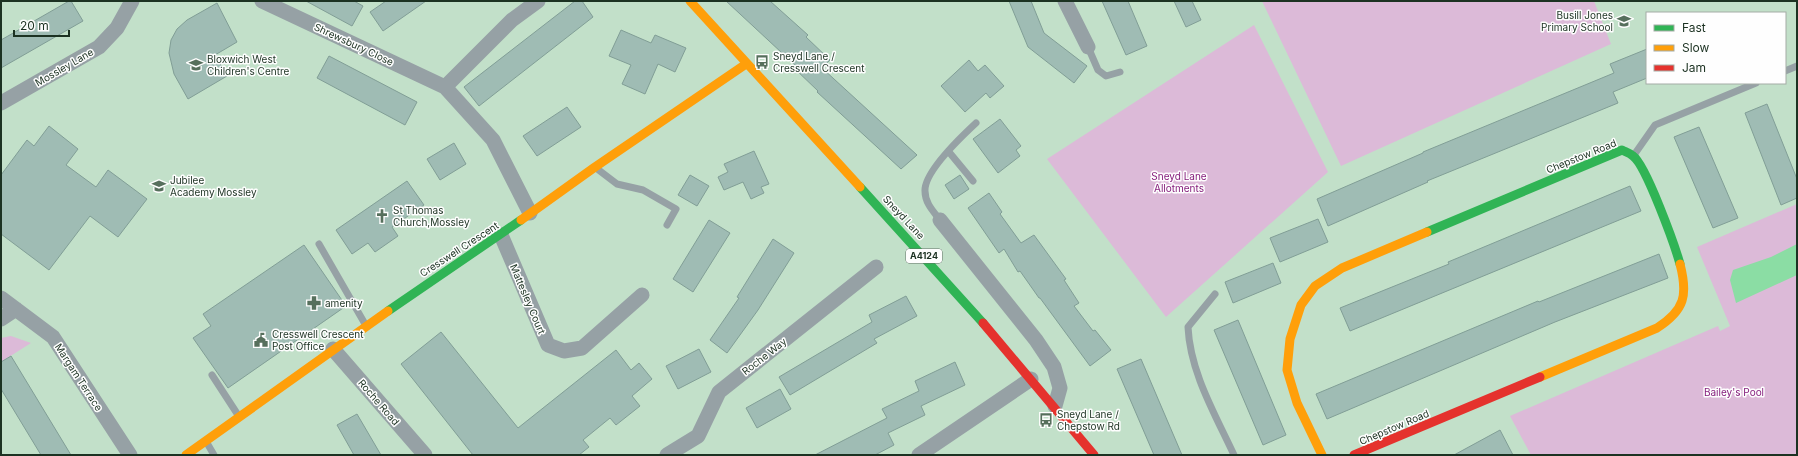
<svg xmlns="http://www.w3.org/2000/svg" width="1798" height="456" font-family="Inter,sans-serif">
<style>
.green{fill:#dcbad8}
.water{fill:#8bdda4}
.building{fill:#9fbcb4;stroke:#819e96}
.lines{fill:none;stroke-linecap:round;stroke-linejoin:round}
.lane{stroke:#96a1a5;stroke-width:7}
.street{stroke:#96a1a5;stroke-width:15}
.fast{stroke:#30b455;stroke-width:9}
.slow{stroke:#ff9f0a;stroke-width:9}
.jam{stroke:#e5322d;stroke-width:9}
.labels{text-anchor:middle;stroke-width:3;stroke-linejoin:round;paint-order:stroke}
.shield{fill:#fefefe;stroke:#606f64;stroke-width:1}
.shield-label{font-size:9px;font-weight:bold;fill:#1c3222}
.poi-label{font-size:10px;fill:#1c3222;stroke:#fefefe;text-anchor:start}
.street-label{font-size:10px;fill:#1c3222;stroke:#fefefe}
.park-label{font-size:10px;fill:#851e7c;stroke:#fefefe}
</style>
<rect width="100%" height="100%" fill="#c2e0c9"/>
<path class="green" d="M1262 1H1594L1611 44 1341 166Z
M1254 25 1328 172 1166 317 1047 159Z
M1797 204V455H1531L1510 416 1718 326 1720 331 1730 326 1697 247Z
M11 336 31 343 1 362V338Z"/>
<path class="water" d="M1797 244V275L1736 303 1730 280 1733 270 1771 257Z"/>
<path class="building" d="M69 1H71L83 21 1 68V40Z
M306 1H354L363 6 352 26Z
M386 1H426L383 31 370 12Z
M575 1H582L593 17 479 106 464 87Z
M726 1H770L808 35 806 37 830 60 822 68 917 155 901 169 817 92 818 91 794 68 796 66Z
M1009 1H1031L1044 33 1087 66 1074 83 1028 47Z
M1102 1H1128L1147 46 1126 55Z
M1174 1H1192L1201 20 1186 27Z
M217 3 237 42 215 55 227 76 188 99 174 74 169 53 171 40 177 29 187 20Z
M621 30 651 43 655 35 686 48 675 72 658 64 645 94 622 84 631 65 609 56Z
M1647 49V78L1613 92 1618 103 1427 181 1428 182 1328 226 1317 199 1423 153V152L1614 73 1610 64Z
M329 56 417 102 405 125 317 78Z
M969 60 978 71 985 65 1004 86 990 98 986 93 965 112 941 86Z
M1767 104 1797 179V198L1781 205 1745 113Z
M567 107 581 127 537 156 523 136Z
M1000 119 1021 146 1016 150 1020 156 998 173 973 139Z
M49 126 78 149 66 165 96 187 108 170 147 199 118 237 90 216 49 270 1 234V175L27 140 34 146Z
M1699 127 1738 218 1713 228 1674 137Z
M454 143 466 164 440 180 427 159Z
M754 151 769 184 761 187 764 193 751 199 743 182 724 190 718 177 728 172 724 164Z
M690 175 709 186 697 206 678 195Z
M960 175 969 189 954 199 945 185Z
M407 181 424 205 392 227 398 236 375 252 368 243 352 254 336 230Z
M1630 186 1641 211 1350 331 1340 308 1449 264 1448 262Z
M989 193 1002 212 1000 214 1021 243 1034 235 1066 279 1064 280 1079 303 1074 306 1093 331 1095 330 1111 350 1090 366 1040 298H1039L1020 271 1018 272 1004 249 999 253 968 208Z
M1318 219 1328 242 1280 262 1270 238Z
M709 220 730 233 693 292 673 279Z
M773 239 794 253 758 310 727 353 710 340 739 298 737 297Z
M304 245 346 306 228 388 193 338 211 326 203 314Z
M1659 254 1668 278 1555 322 1327 419 1316 394 1538 301 1539 302Z
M1273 263 1281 283 1233 303 1225 282Z
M906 296 917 316 874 339 877 343 790 395 779 377 872 322 869 315Z
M1238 320 1286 435 1263 445 1214 330Z
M441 332 518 428 616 350 631 370 639 363 652 379 632 396 640 406 616 425 610 418 583 440 589 447 579 455H473L401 364Z
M699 349 711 372 678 389 666 366Z
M11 356 71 455H41L1 389V362Z
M1141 359 1182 455H1154L1117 369Z
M955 362 965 385 921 406 925 415 888 433 894 445 875 455H815L887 418 882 409 919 391 915 381Z
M780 389 791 409 757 428 746 408Z
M357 414 381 455H354L337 425Z
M1500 430 1513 455H1454Z"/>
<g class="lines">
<path class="lane" d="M1088 47 1098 70 1106 76 1120 72
M1785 71 1797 66
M949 152 973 181
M1634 155 1655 125 1756 83
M596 168 617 184 643 190 676 209 667 225
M940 220C933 211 925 203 925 191 924 172 962 136 976 123
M319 244 365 324
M1215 294 1188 327C1190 372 1215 414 1234 455
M212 375 238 415
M207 443 214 455"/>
<path class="street" d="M262 1 445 87 493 140 530 213
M1065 1 1088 47
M445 87 512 20 538 1
M1 103 99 47 117 28 132 1
M940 220 1036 340 1054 367 1060 388 1055 406
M501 235 548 345 564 351 582 348 642 295
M1 298 53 337 130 455
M1 319 16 309
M333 349 425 455
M667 455 698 436 719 392 876 267
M919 455 1031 379"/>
<path class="fast" d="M860 187 983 323
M1427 232 1622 150C1626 152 1630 153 1633 156 1646 165 1675 246 1680 264
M388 311 521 220"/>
<path class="slow" d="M690 1 860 187
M521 220 595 167 746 64
M1540 377 1657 328C1685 310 1688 295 1680 264
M186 455 388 311
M1322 455 1297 403 1287 370 1290 339 1301 305 1315 286 1342 268 1427 232"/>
<path class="jam" d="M983 323 1094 455
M1354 455 1540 377"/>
</g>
<defs>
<symbol id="school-bare" viewBox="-9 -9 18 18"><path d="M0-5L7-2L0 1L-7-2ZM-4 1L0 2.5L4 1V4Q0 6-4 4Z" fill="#566f5c" stroke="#fefefe" stroke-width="2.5" paint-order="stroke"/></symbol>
<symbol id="bus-bare" viewBox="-9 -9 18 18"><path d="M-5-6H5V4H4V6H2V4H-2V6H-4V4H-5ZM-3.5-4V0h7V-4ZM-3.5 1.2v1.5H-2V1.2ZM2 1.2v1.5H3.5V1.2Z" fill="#566f5c" stroke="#fefefe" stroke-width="2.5" paint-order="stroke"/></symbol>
<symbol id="church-bare" viewBox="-9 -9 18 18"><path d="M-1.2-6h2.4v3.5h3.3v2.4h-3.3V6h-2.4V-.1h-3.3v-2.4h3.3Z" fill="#566f5c" stroke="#fefefe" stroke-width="2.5" paint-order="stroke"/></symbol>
<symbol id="pharmacy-bare" viewBox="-9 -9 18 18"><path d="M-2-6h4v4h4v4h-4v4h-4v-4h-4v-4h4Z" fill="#566f5c" stroke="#fefefe" stroke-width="2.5" paint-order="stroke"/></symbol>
<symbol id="civic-bare" viewBox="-9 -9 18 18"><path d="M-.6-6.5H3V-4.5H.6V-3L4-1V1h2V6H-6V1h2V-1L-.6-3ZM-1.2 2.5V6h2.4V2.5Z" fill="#566f5c" stroke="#fefefe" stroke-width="2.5" paint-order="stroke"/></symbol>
</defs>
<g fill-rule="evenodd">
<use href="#school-bare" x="1614" y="11" width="20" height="20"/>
<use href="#bus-bare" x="752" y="52" width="20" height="20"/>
<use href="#school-bare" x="186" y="55" width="20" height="20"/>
<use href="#school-bare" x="149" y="176" width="20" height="20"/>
<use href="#church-bare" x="372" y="206" width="20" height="20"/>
<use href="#pharmacy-bare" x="304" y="293" width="20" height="20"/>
<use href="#civic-bare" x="251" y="330" width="20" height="20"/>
<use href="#bus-bare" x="1036" y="410" width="20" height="20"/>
</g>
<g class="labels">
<rect class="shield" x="906" y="249" width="36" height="14" rx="3"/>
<g class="shield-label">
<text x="924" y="259">A4124</text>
</g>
<g class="poi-label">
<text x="1613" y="19" text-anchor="end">Busill Jones<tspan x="1613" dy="12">Primary School</tspan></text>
<text x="773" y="60">Sneyd Lane /<tspan x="773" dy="12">Cresswell Crescent</tspan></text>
<text x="207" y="63">Bloxwich West<tspan x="207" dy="12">Children's Centre</tspan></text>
<text x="170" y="184">Jubilee<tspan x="170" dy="12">Academy Mossley</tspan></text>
<text x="393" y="214">St Thomas<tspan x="393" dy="12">Church,Mossley</tspan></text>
<text x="325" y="307">amenity</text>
<text x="272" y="338">Cresswell Crescent<tspan x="272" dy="12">Post Office</tspan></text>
<text x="1057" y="418">Sneyd Lane /<tspan x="1057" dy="12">Chepstow Rd</tspan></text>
</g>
<g class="street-label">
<text transform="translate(354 44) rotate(25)" y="4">Shrewsbury Close</text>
<text transform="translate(64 67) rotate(-30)" y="4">Mossley Lane</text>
<text transform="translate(1581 156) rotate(-22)" y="4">Chepstow Road</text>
<text transform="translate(904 217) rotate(47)" y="4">Sneyd Lane</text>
<text transform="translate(459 249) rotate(-33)" y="4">Cresswell Crescent</text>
<text transform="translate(528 299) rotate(67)" y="4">Mattesley Court</text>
<text transform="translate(764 356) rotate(-38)" y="4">Roche Way</text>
<text transform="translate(79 377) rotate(57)" y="4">Margam Terrace</text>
<text transform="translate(379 402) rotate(49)" y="4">Roche Road</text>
<text transform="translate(1394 427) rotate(-23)" y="4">Chepstow Road</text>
</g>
<g class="park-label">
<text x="1179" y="180">Sneyd Lane<tspan x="1179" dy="12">Allotments</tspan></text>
<text x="1734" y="396">Bailey's Pool</text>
</g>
</g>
<rect width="1798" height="456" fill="none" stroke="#1c3222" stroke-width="4"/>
<rect x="1646" y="12" width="140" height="72" fill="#fefefe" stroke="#a4aca6"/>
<rect x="1654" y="25" width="20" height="6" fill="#30b455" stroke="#a4aca6"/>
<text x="1682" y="32" font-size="12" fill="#1c3222">Fast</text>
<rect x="1654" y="45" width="20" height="6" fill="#ff9f0a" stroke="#a4aca6"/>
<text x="1682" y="52" font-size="12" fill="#1c3222">Slow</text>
<rect x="1654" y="65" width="20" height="6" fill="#e5322d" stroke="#a4aca6"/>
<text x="1682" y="72" font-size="12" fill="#1c3222">Jam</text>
<path d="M14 30v6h55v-6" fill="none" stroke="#1c3222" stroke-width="2"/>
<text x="20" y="30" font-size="12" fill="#1c3222" stroke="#fefefe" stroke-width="3" paint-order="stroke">20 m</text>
</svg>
